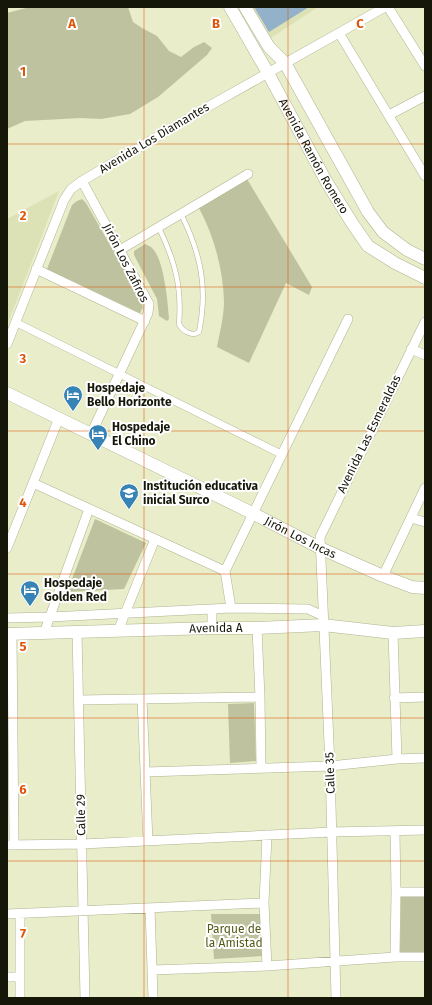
<svg xmlns="http://www.w3.org/2000/svg" width="432" height="1005" font-family="'Fira Sans',sans-serif">
<style>
.built{fill:#dde2b6}
.green{fill:#bec29e}
.building{fill:#93b2ca}
.lines{fill:none;stroke-linecap:round;stroke-linejoin:round}
.service-casing{stroke:#afb390;stroke-width:5.5}
.pedestrian-casing{stroke:#afb390;stroke-width:8}
.minor-casing{stroke:#afb390;stroke-width:10}
.tertiary-casing{stroke:#afb390;stroke-width:13}
.service{stroke:#fff;stroke-width:4.5}
.pedestrian{stroke:#fff;stroke-width:7}
.minor{stroke:#fff;stroke-width:9}
.tertiary{stroke:#fff;stroke-width:12}
.grid{fill:none;stroke:#dd560c;stroke-width:1;stroke-opacity:0.55}
.labels{text-anchor:middle;stroke-width:4;stroke-linejoin:round;paint-order:stroke}
.street-label{font-size:12px;fill:#151709;stroke:#fff}
.poi-label{font-size:12px;font-weight:bold;fill:#151709;stroke:#fff;text-anchor:start}
.park-label{font-size:12px;fill:#575b18;stroke:#fff}
.grid-label{font-size:13px;text-anchor:middle;font-weight:bold;fill:#dd560c;stroke:#fff;stroke-width:4;stroke-linejoin:round;paint-order:stroke}
</style>
<rect width="100%" height="100%" fill="#e9edc9"/>
<path class="built" d="M252 7H318L271 38Z
M59 191 29 269 7 325V219Z"/>
<path class="green" d="M30 7H128L133 22 142 28 157 36 169 51 181 57 194 47 204 42 212 48 207 55 158 97 130 114 101 119 81 118 25 121 7 129V13Z
M247 179 312 287 309 295 286 283 249 363 217 347C220 332 224 316 224 301 223 269 214 236 199 208Z
M82 199 86 203 140 297 143 307 140 313 47 269 72 205 77 201Z
M145 244C147 245 149 246 151 247 164 257 168 303 169 319L167 321 159 316 157 299 134 255V251Z
M95 519 146 543 124 589 67 592Z
M254 703 256 761 230 763 228 704Z
M401 895H425V952H400Z
M211 914H262V956L214 959Z"/>
<path class="building" d="M254 7H309L269 32Z"/>
<g class="lines">
<defs>
<path id="service" d="M159 228C175 261 182 287 179 324 182 331 193 337 199 332 208 288 201 254 181 214"/>
<path id="pedestrian" d="M15 322 281 454"/>
<path id="minor" d="M388 7 425 66
M339 33 425 176
M389 115 425 96
M82 181 149 304 148 313 91 434
M120 250 248 174
M36 269 145 321
M7 344 64 200 71 189 82 181 211 105 385 7
M411 349 425 355
M33 483 225 571
M411 518 425 522
M7 548 59 418
M383 576 425 488
M231 608 225 571 348 319
M7 618 50 617 231 608 308 609 323 616
M212 628V609
M257 628 260 697 261 768
M118 631 155 539
M77 632 85 998
M44 633 89 509
M393 633 397 759
M12 634 14 844
M394 698 425 697
M142 699 148 841
M79 700 260 697
M146 772 330 766 397 759 425 758
M7 845 82 844 332 832 425 830
M396 892H425
M150 908 153 998
M7 914 264 903
M20 914V998
M395 957 396 892 395 831
M267 966 264 903 267 835
M152 970 267 966 395 957H425
M7 977H20
M336 998 330 766 320 537 425 322"/>
<g id="tertiary">
<path id="s1" d="M230 7 268 73 326 181 352 223 368 246 395 263 425 278"/>
<path d="M245 7 269 47 285 63 368 212 383 232 407 250 425 259"/>
<path id="s2" d="M7 393 252 513 320 548 383 576 412 587 425 588"/>
<path id="s3" d="M7 634 212 628H257L323 625 393 633 425 631"/>
</g>
</defs>
<use href="#service" class="service-casing"/>
<use href="#pedestrian" class="pedestrian-casing"/>
<use href="#minor" class="minor-casing"/>
<use href="#tertiary" class="tertiary-casing"/>
<use href="#service" class="service"/>
<use href="#pedestrian" class="pedestrian"/>
<use href="#minor" class="minor"/>
<use href="#tertiary" class="tertiary"/>
</g>
<path class="grid" d="M144 7V998M288 7V998M7 144H425M7 287H425M7 431H425M7 574H425M7 718H425M7 861H425"/>
<defs>
<symbol id="hotel-pin" viewBox="-11 -11 22 30"><path d="M0 17L-7.5 6A9.5 9.5 0 1 1 7.5 6Z" fill="#3783b6" stroke="#fff"/><path d="M-6-4.5h1.5V1H6V5H4.5V3h-9V5H-6ZM-4 0a1.8 1.8 0 1 1 3.6 0ZM.5 0V-2.5h3Q6-2.5 6 0Z" fill="#fff"/></symbol>
<symbol id="school-pin" viewBox="-11 -11 22 30"><path d="M0 17L-7.5 6A9.5 9.5 0 1 1 7.5 6Z" fill="#3783b6" stroke="#fff"/><path d="M0-5L7-2L0 1L-7-2ZM-4 1L0 2.5L4 1V4Q0 6-4 4Z" fill="#fff"/></symbol>
</defs>
<g fill-rule="evenodd">
<use href="#hotel-pin" x="62" y="384" width="22" height="30"/>
<use href="#hotel-pin" x="87" y="423" width="22" height="30"/>
<use href="#school-pin" x="118" y="482" width="22" height="30"/>
<use href="#hotel-pin" x="19" y="579" width="22" height="30"/>
</g>
<g class="labels">
<g class="street-label">
<text transform="translate(154 138) rotate(-31)" y="4">Avenida Los Diamantes</text>
<text dy="4" stroke="none"><textPath href="#s1" startOffset="171">Avenida Ramón Romero</textPath></text>
<text transform="translate(126 263) rotate(63)" y="4">Jirón Los Zafiros</text>
<text transform="translate(369 434) rotate(-64)" y="4">Avenida Las Esmeraldas</text>
<text dy="4" stroke="none"><textPath href="#s2" startOffset="327">Jirón Los Incas</textPath></text>
<text dy="4" stroke="none"><textPath href="#s3" startOffset="209">Avenida A</textPath></text>
<text transform="translate(330 773) rotate(-92)" y="4">Calle 35</text>
<text transform="translate(81 815) rotate(-91)" y="4">Calle 29</text>
</g>
<g class="poi-label">
<text x="87" y="392">Hospedaje<tspan x="87" dy="14">Bello Horizonte</tspan></text>
<text x="112" y="431">Hospedaje<tspan x="112" dy="14">El Chino</tspan></text>
<text x="143" y="490">Institución educativa<tspan x="143" dy="14">inicial Surco</tspan></text>
<text x="44" y="587">Hospedaje<tspan x="44" dy="14">Golden Red</tspan></text>
</g>
<g class="park-label">
<text x="234" y="933">Parque de<tspan x="234" dy="14">la Amistad</tspan></text>
</g>
</g>
<g class="grid-label">
<text x="72" y="28">A</text>
<text x="216" y="28">B</text>
<text x="360" y="28">C</text>
<text x="23" y="76">1</text>
<text x="23" y="220">2</text>
<text x="23" y="363">3</text>
<text x="23" y="507">4</text>
<text x="23" y="651">5</text>
<text x="23" y="794">6</text>
<text x="23" y="938">7</text>
</g>
<rect width="432" height="1005" fill="none" stroke="#151709" stroke-width="16"/>
</svg>
